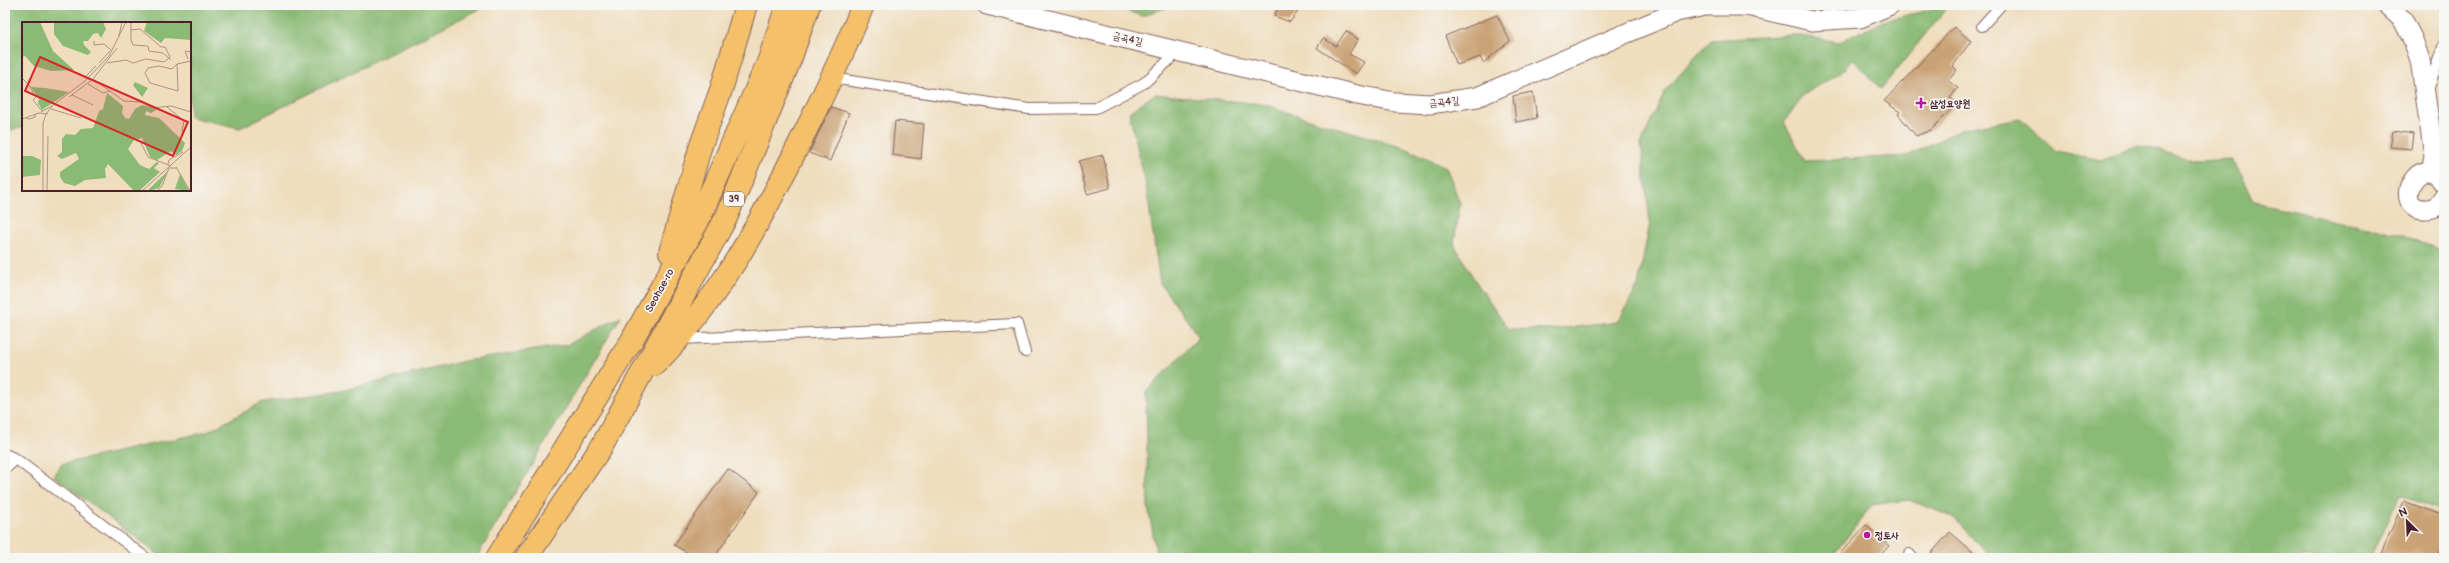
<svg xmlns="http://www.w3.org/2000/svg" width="2449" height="563" font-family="'Balsamiq Sans','Poor Story',sans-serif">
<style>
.forest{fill:#8aba74;stroke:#6a6c50}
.building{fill:#c9a275}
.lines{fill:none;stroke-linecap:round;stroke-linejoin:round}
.lane-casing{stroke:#84625e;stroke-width:12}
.street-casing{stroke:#84625e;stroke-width:21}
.primary-casing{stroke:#84625e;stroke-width:24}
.lane{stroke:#fff;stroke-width:10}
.street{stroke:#fff;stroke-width:19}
.primary{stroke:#f4c16b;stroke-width:22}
.poi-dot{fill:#b5179e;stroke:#f6f6f2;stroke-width:1.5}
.labels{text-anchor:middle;stroke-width:3.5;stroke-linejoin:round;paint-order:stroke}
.shield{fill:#f6f6f2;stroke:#7e6067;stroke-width:1}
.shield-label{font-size:9px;font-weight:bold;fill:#4a1f2b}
.street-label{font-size:10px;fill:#4a1f2b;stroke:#f6f6f2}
.poi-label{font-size:10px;font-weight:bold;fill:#4a1f2b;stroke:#f6f6f2;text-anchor:start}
.inset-road{fill:none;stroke:#ad9183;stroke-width:1}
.view{fill:#d62828;fill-opacity:0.15;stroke:#d62828;stroke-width:2}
.inset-edge{fill:none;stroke:#4a1f2b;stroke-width:2}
</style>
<rect width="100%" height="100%" fill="#f6f6f2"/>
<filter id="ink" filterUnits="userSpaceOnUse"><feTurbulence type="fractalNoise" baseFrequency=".025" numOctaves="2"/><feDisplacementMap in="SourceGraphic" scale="8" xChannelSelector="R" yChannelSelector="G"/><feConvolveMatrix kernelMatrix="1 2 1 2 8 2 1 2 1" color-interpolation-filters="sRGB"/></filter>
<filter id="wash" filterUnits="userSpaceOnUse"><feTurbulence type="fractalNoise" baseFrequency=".012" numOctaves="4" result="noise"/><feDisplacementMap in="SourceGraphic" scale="16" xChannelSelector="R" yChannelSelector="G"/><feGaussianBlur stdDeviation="0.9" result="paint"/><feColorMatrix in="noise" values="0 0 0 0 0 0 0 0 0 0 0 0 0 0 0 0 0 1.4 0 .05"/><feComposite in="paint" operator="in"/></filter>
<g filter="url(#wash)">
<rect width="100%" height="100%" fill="#efddbd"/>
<path class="forest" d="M5 5H488L240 128 190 117V23H23V128L5 130Z
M1109 5H1174L1142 16Z
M1949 5 1881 89 1853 60 1840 73 1803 95 1784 122 1805 161 1907 156 1962 129 2020 118 2056 151 2101 160 2138 145 2197 161 2230 159 2243 177 2254 202 2403 235 2444 252V512L2400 495 2370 558H1991L1953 517 1909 500 1872 505 1831 558H1157L1148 506 1146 392 1199 337 1160 283 1146 185 1129 112 1155 94 1263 104 1321 123 1401 146 1446 167 1460 203 1454 244 1474 279 1509 329 1551 330 1618 322 1638 286 1650 222 1641 144 1665 91 1711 40 1794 35 1840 42 1883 21Z
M621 316 476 558H163L54 476 62 464 207 432 263 402 341 391 465 361 567 345Z"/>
<g id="blocks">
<path class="building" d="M1279 5H1303L1290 22 1274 16Z
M1497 15 1510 41 1483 63 1480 57 1457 65 1445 36Z
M1954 27 1971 41 1953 66 1957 70 1948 81 1958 88 1950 98 1957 103 1931 130 1916 136 1898 114 1900 112 1884 101Z
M1346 31 1358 39 1349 54 1364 62 1356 74 1317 48 1323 38 1336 46Z
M1533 92 1537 118 1516 122 1513 96Z
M831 107 849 113 830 161 809 153Z
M895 121 924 124 921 159 892 155Z
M2393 131 2413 134 2411 149 2390 147Z
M1103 155 1110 188 1087 194 1079 161Z
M728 469 759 492 714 558H696L674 545Z
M2404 501 2444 516V539L2436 558H2379Z
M1866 525 1889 546 1878 558H1836Z
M1950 532 1980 558H1927Z"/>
</g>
</g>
<g filter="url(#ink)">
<use href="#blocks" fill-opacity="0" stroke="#84625e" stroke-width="1"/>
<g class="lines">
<defs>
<path id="lane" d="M1982 26 2001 5
M832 78 1029 109 1096 108 1144 83 1179 51
M2428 90 2444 44
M681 339 1017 324 1025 352
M5 454 16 459 146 558
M5 469 16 459
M1909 554 1913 558"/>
<path id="street" d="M987 5 1357 95 1395 102 1430 104 1477 97 1676 12 1705 6H1747L1812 21 1860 18 1890 5
M2387 5 2403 20 2413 40 2420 60 2434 155 2431 173
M2444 184C2421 145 2387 211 2427 209 2435 209 2440 204 2444 197"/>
<path id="primary" d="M670 252 701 145 722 87 746 5
M654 365C719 301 761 221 801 140 823 96 845 51 863 5
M497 558 632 340 698 221 769 60 787 5
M526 558 602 446 727 216 790 60 809 5"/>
</defs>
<use href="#lane" class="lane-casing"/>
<use href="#street" class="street-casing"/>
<use href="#primary" class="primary-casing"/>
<use href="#lane" class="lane"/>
<use href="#street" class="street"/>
<use href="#primary" class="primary"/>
</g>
</g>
<g class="poi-dot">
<path d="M1919 97h4v4h4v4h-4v4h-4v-4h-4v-4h4z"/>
<circle cx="1867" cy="535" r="4"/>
</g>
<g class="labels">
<rect class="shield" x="724" y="192" width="20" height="14" rx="3"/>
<g class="shield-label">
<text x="734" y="202">39</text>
</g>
<g class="street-label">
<text transform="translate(1128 38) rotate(14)" y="4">금곡4길</text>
<text transform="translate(1444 101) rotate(-6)" y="4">금곡4길</text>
<text transform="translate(659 290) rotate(-61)" y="4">Seohae-ro</text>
</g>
<g class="poi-label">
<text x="1930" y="107">삼성요양원</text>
<text x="1875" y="539">정토사</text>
</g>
</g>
<g transform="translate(22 22)">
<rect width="169" height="169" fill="#efddbd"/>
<path d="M0 0H18L31 29 52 48 29 49 12 44 3 34 0 35ZM32 0H81L84 7 79 16 76 11 71 12 66 19H61L62 23 69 30 66 33 41 24 32 12ZM125 0H169V18L143 16 139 21 122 9ZM113 60 126 66 120 75 111 63ZM9 65 23 66 47 70 20 88 16 81 17 77ZM85 71 101 84 100 91 103 96 107 97 113 87 120 83 136 87 129 91 124 89 123 93 137 96 163 121 160 129 154 133 149 129 135 138 128 135 120 116 112 118 106 127 118 143 127 147 135 140 137 141 132 146 138 150 117 169H112L86 142 83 147 84 156 63 158 53 164 42 161 38 155V150L57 137 54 131 40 137 35 134 40 130V117L44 112 53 113 59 107 71 106 77 89 81 87ZM0 134H10L19 138 18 153 0 155ZM146 149 137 166 127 169V167ZM158 152 167 169 153 167Z" fill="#8aba74"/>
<path class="inset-road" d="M109 0V18L111 23 126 24 127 29 141 31 149 38M97 14 100 0M72 19V23L82 22 89 28M166 37 163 29 169 30M77 41 88 29M85 41 104 38 111 41 124 37 142 40 148 35 143 25H139L118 7 109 8M155 42 156 69 128 61 123 51 126 46 137 44 150 47 155 42 169 39M64 54 74 44M0 56 7 63 14 75 11 78 20 89M71 57 102 79 119 80 130 86 149 84 169 90M66 62 81 71 88 69M50 73 71 83M47 75 71 57 95 26M145 85 162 99 160 110M29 87 59 96M19 90 30 84M4 96 8 97 13 95V92M0 97 17 91 26 92M118 119 126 135 149 144M146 142 147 138 161 130M154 145 168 169M21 169V101L24 92 31 83 63 59 87 34 104 0M25 169 26 114M120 169 169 125M135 169 140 164 147 146H155"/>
<path class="view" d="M18 35 166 100 151 134 3 69Z"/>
<rect width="169" height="169" class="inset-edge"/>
</g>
<rect width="2449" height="563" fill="none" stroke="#f6f6f2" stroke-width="20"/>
<g transform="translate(2407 521) rotate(336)" stroke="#f6f6f2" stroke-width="3" paint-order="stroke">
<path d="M0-3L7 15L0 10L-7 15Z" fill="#4a1f2b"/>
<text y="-6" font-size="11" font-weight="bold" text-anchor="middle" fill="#4a1f2b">N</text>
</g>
</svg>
